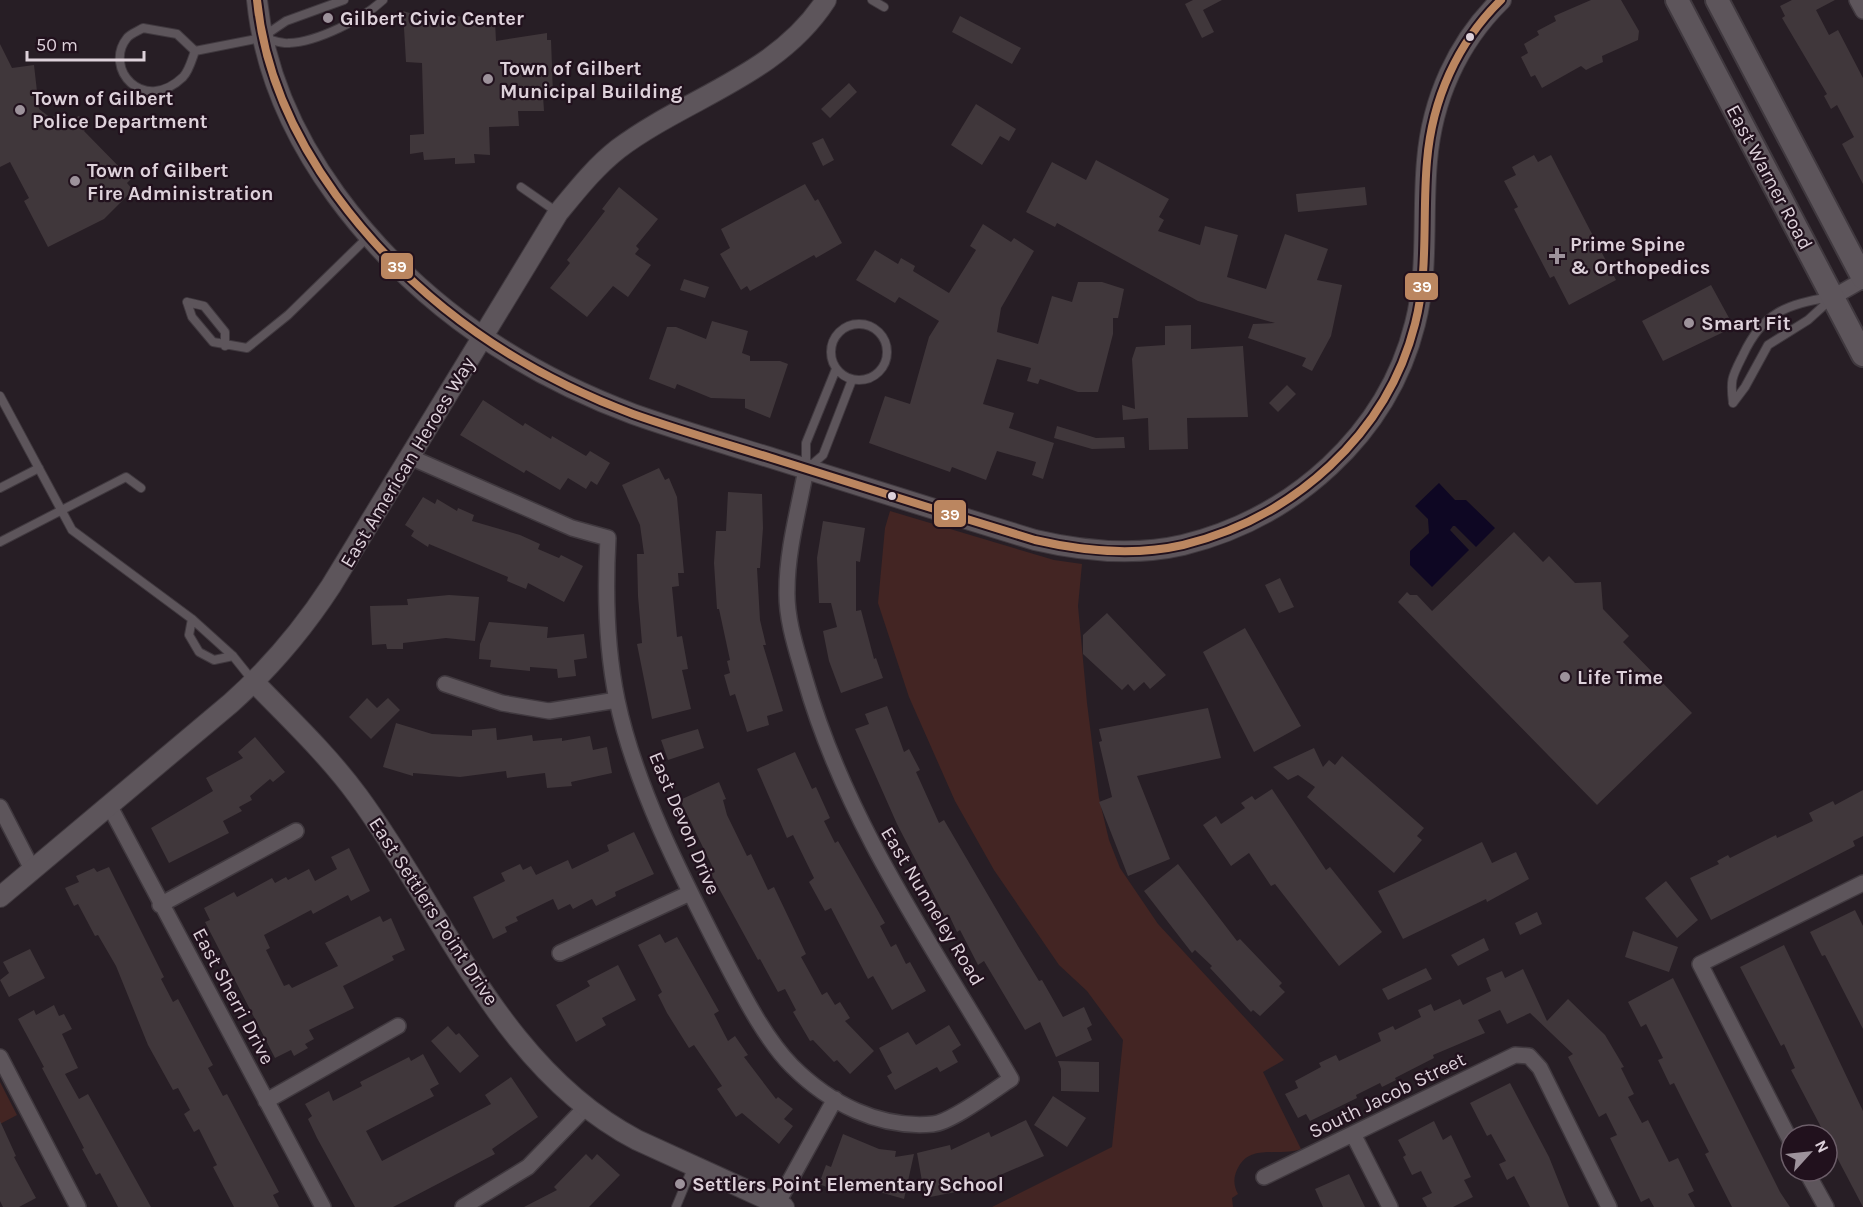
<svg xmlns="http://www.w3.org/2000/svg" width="1863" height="1207" font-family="Karla,sans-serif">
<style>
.green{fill:#432523}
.water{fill:#0e0723}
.building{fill:#40373b}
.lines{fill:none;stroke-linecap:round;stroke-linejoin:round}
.service-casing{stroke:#40393f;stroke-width:10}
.minor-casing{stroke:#40393f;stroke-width:18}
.tertiary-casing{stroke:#40393f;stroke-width:22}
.secondary-casing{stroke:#40393f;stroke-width:26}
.service{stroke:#5d555b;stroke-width:8}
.minor{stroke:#5d555b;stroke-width:15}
.tertiary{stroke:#5d555b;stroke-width:20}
.secondary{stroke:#5d555b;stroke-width:22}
.bus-1-casing{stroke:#21111d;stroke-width:12}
.bus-1{stroke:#bb8660;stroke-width:8}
.poi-dot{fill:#9d929b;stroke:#21111d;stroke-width:2}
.bus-dot{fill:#ddd1da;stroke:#21111d;stroke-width:2}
.labels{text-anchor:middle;stroke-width:4.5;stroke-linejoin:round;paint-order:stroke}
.poi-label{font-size:20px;font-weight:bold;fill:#ddd1da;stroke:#21111d;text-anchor:start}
.street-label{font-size:20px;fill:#ddd1da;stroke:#21111d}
.line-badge{stroke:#21111d;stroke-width:2}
.badge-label{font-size:16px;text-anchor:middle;font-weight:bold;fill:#fff}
</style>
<rect width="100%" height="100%" fill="#271e25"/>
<path class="green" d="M890 511 1054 560 1082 564 1078 606 1087 703 1099 798 1109 840 1120 868 1158 924 1284 1060 1263 1072 1301 1149C1279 1157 1252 1144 1239 1166 1233 1176 1233 1185 1238 1194L1232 1198 1233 1207H992L1112 1147 1123 1040 1087 991 1059 965 994 870 955 801 909 697 878 603 885 528Z
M0 1082 17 1115 0 1124Z"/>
<path class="water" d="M1439 483 1455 500H1466L1495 528 1476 547 1455 526H1453L1450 530 1469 550 1432 587 1410 565V551L1429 533 1428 519 1415 506Z"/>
<path class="building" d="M1193 0H1222L1203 10 1214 32 1202 38 1185 4Z
M1591 0H1621L1639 31 1638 40 1602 56 1603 62 1594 66 1586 70 1581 66 1542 88 1535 75 1531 77 1521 57 1528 53 1524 44 1539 35 1537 31 1556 21 1554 16Z
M1792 0H1835L1816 10 1829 35 1838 30 1863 78V184L1842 144 1854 137 1837 105 1831 109 1824 96 1827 94 1782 18 1785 16 1780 6Z
M403 11 423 17 425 12 495 21 496 41 547 33V40H551L553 95 543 96 544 111H518L519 126 489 127 490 155 474 154 475 163 455 164V158L424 160 423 152 410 154V135L424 134 422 63 406 62Z
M960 16 1021 48 1012 64 952 32Z
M0 44 12 68 34 65 39 109 51 118 64 111 69 121 79 116 89 126 84 131 131 179 127 183 133 190 104 219 48 247 24 201 29 198 10 162 0 167Z
M849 83 857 92 830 118 821 109Z
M976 104 1016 129 1009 141 1000 136 982 165 951 145Z
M823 138 834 160 823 166 812 143Z
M1534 155 1538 162 1551 155 1616 280 1569 305 1554 276 1550 278 1514 209 1518 207 1504 181 1516 175 1512 167Z
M1096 160 1169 199 1159 217 1164 220 1158 231 1200 245 1205 226 1238 235 1227 277 1266 289 1285 234 1328 249 1317 280 1342 285 1331 336 1312 371 1302 366 1306 358 1248 338 1253 324 1275 323 1198 301 1057 223 1055 227 1026 212 1052 162 1086 180Z
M805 184 815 201 818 199 842 243 816 258 814 255 750 291 747 286 741 290 720 254 730 248 721 229Z
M619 187 658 219 636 246 639 249 635 254 651 265 628 297 613 286 587 317 550 288 570 263 567 260 605 211 602 209Z
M1365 187 1367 205 1298 212 1296 194Z
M983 224 1011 242 1014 238 1034 251 1001 308 997 332 1038 344 1052 296 1072 302 1078 282H1102L1124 289 1118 318H1113V334L1098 392H1078L1040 379 1038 384 1027 381 1031 368 997 359 983 404 1014 413 1009 428 1054 443 1043 479 1032 475 1036 462 997 451 986 480 952 467 950 472 869 443 885 396 910 404 929 337 939 321 899 297 895 303 856 280 875 250 898 264 901 258 915 266 913 271 949 293 976 250 970 246Z
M684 279 709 287 705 298 680 290Z
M1711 285 1734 327 1663 361 1642 321Z
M712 321 748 331 742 353 750 356V361H780L788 364 770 418 745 408V399L711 398 677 384 675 389 649 379 667 327H676L706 339Z
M1191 325V349L1243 346 1248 417 1187 418 1188 449 1149 450 1148 418 1123 420 1122 405 1135 409 1132 359 1136 347 1165 345V326Z
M1287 385 1296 394 1278 412 1269 403Z
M483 400 523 426 525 423 551 439 552 436 586 456 590 451 610 463 597 485 591 481 586 489 568 478 560 490 526 470 524 473 460 435Z
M1057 426 1096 438 1124 437 1125 448 1092 449 1054 438Z
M659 468 665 480 669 478 677 497 684 573H678L679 586 672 587 677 637 682 636 688 669 682 670 691 709 652 719 637 644 642 643 638 596 637 554H644L640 525 622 485Z
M728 492 762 494 763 528 760 568H757L760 620 766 645H763L783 711 767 716 769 725 747 732 735 694 730 696 724 675 730 673 727 661 730 660 719 609H717L714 563 716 531H726Z
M423 497 435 504 437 499 457 511 458 508 474 515 472 521 520 535 540 544 538 549 559 558 561 555 583 566 564 602 528 583 526 589 507 581 508 577 429 544 428 547 411 536 414 531 405 525Z
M823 521 865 528 860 562 856 561V611L861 610 874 659 876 658 883 678 841 693 829 661 823 631 837 627 831 603H819L817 558Z
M1514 532 1543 562 1549 556 1575 583 1601 582 1603 609 1629 636 1623 642 1692 713 1597 805 1398 602 1407 592 1410 595H1417L1432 611Z
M1280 578 1294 607 1279 613 1265 585Z
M449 595 479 597 475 641 446 638 403 643V649H387L386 644 372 645 370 606 408 605 407 599Z
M1107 613 1166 675 1150 689 1144 682 1134 691 1128 684 1122 690 1083 654V635Z
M489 622 548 627 547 638 584 634 587 658 574 660 576 676 558 678 557 669 530 667V671L490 667 491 660 479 659 480 644Z
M1245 628 1301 726 1254 752 1203 652Z
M367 698 377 708 388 698 400 710 371 739 349 717Z
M887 706 904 752 909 749 920 770 916 772 939 823 944 820 1019 948 1039 981 1042 980 1063 1017 1084 1007 1092 1025 1087 1028 1092 1040 1056 1057 1040 1022 1025 1030 984 961 978 965 960 930 957 932 949 915 945 917 897 824 855 729 869 724 865 714Z
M1208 708 1221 758 1137 776 1170 859 1128 876 1099 802 1112 797 1099 742 1102 741 1099 729Z
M396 723 432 734 472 736V730L496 728 497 740 532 735 533 741 562 738V741L590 736 593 750 607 747 612 773 571 782 572 786 547 788 545 773 507 778 506 771 460 777 413 773V776L383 767Z
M698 729 704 748 668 760 661 740Z
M255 737 285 772 273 782 270 779 250 796 252 800 239 807 242 811 223 821 229 833 169 863 151 828 213 791 206 778 243 758 238 752Z
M1314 748 1323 767 1329 760 1335 765 1342 756 1424 828 1417 836 1422 840 1394 873 1307 797 1315 787 1298 775 1288 780 1273 767Z
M795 752 812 789 816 787 830 818 824 821 835 843 838 841 885 923 880 926 891 947 896 944 906 964 910 962 926 991 892 1010 873 976 868 979 831 908 825 911 809 882 814 878 793 835 787 838 757 769Z
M719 782 726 799 723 800 727 815 747 856 751 854 768 890 774 887 806 954 801 957 822 995 827 992 835 1005 840 1002 850 1018 845 1021 874 1051 850 1074 837 1060 834 1062 813 1040 810 1041 793 1012 796 1010 785 989 778 992 760 959 758 960 711 874 715 872 680 800Z
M1272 789 1326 870 1330 867 1382 932 1339 966 1275 884 1271 886 1249 853 1231 866 1203 825 1216 816 1221 824 1245 808 1241 803 1252 796 1255 800Z
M1863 790V836L1853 841 1855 846 1711 920 1690 878 1719 864 1717 861 1728 855 1730 858 1776 835 1777 838 1813 821 1809 813 1833 801 1835 805Z
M634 832 654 874 615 892 616 896 596 906 592 899 573 909 570 904 558 910 553 899 516 917 518 921 505 927 507 932 493 939 473 897 505 881 501 873 520 864 523 870 531 866 536 875 568 860 572 869 609 851 607 845Z
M1482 842 1492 863 1516 852 1529 879 1487 902 1486 899 1403 939 1378 891Z
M349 848 370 891 351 901 348 895 313 914 311 910 264 935 270 948 266 950 284 986 289 984 292 988 338 966 325 943 380 916 383 922 391 918 405 950 392 956 394 960 343 986 354 1008 309 1030 314 1039 305 1044 308 1048 294 1056 291 1050 275 1058 205 922 210 920 204 908 234 892 237 897 272 878 275 883 286 877 288 880 309 869 315 881 337 869 331 857Z
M1178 864 1237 941 1240 939 1282 983 1279 986 1285 992 1260 1016 1253 1010 1251 1012 1210 968 1212 966 1195 950 1192 953 1144 891Z
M109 867 164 977 161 979 173 1002 178 999 213 1065 208 1068 223 1096 227 1094 279 1192 273 1195 279 1207H234L213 1167 217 1165 199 1129 194 1132 184 1114 190 1110 178 1088 173 1090 148 1045 116 966 98 935 95 936 78 904 74 906 65 888 79 882 76 876 94 868 97 872Z
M1666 881 1698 920 1677 938 1645 898Z
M1855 910 1863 926V1029L1825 955 1822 956 1810 932Z
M1537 912 1542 924 1520 935 1515 923Z
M1633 931 1678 947 1669 972 1625 957Z
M660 934 665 943 677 937 719 1011 714 1014 728 1041 735 1036 748 1055 744 1057 776 1099 778 1097 793 1109 784 1119 793 1126 779 1144 742 1113 736 1117 717 1089 722 1086 694 1045 689 1048 667 1013 658 995 662 992 638 945Z
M1484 938 1489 950 1458 966 1451 955Z
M1784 945 1863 1111V1207L1791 1070 1795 1068 1784 1044 1781 1046 1740 967Z
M30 949 45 978 9 997 0 980 9 973 3 962Z
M618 965 636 1000 602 1018 606 1025 576 1042 556 1005 590 986 587 981Z
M1426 968 1432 979 1388 1000 1382 989Z
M1523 969 1547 1021 1568 999 1605 1035 1624 1067 1621 1068 1634 1094 1628 1097 1642 1123 1648 1120 1669 1162 1678 1158 1694 1191 1688 1194 1695 1207H1654L1649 1198 1641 1202 1610 1138 1617 1135 1606 1113 1599 1117 1568 1057 1573 1054 1530 1013 1507 1024 1500 1010 1478 1020 1485 1033 1433 1055 1434 1058 1395 1078 1396 1080 1382 1087 1380 1083 1356 1095 1357 1098 1310 1121 1306 1114 1298 1118 1285 1094 1298 1088 1295 1081 1321 1067 1319 1063 1336 1055 1339 1061 1381 1041 1378 1033 1393 1026 1395 1030 1421 1017 1418 1010 1431 1004 1434 1011 1460 999 1463 1005 1491 991 1486 978 1502 971 1505 978Z
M1673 978 1780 1192 1790 1207H1732L1705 1154 1709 1152 1689 1113 1674 1083 1670 1085 1658 1060 1663 1058 1646 1024 1641 1027 1628 1002Z
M54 1005 59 1016 64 1014 72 1029 62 1034 78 1068 65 1074 79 1099 88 1094 151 1207H118L100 1173 96 1175 82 1149 84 1148 42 1068 44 1067 18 1019 34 1010 36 1015Z
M949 1025 961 1045 952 1051 958 1062 940 1072 937 1067 895 1090 887 1076 892 1073 879 1048 908 1032 916 1045Z
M448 1026 456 1035 459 1033 479 1056 460 1073 431 1041Z
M423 1054 439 1084 430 1089 434 1096 366 1131 382 1161 491 1104 485 1095 511 1077 538 1117 492 1149 495 1154 407 1200 393 1207H355L317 1138 308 1119 312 1116 305 1104 329 1091 333 1101 362 1086 360 1082 409 1057 411 1061Z
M1058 1061 1099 1062V1092L1061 1091V1069Z
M1510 1083 1549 1157 1569 1207H1530L1514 1176 1507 1180 1499 1164 1506 1161 1491 1134 1487 1136 1470 1103Z
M1053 1096 1086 1118 1067 1147 1034 1125Z
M1026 1120 1044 1156 966 1190 925 1198 917 1153 950 1145 951 1150 989 1132 991 1137Z
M0 1121 16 1156 14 1157 36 1198 19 1207H3L0 1201Z
M1434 1121 1443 1140 1451 1135 1471 1177 1464 1180 1473 1197 1453 1207H1427L1422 1198 1432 1193 1421 1171 1412 1175 1403 1157 1406 1155 1398 1140Z
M843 1134 879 1149 896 1151 895 1157 914 1154 904 1199 838 1180 834 1190 819 1184 826 1165 831 1167Z
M586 1154 592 1160 597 1154 620 1175 589 1207H524L557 1190 554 1187Z
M1349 1174 1365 1207H1323L1315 1189Z"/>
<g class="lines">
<defs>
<path id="service" d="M872 0 884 7
M143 28 177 34 195 51C192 59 189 71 183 77 143 115 103 68 127 38 130 34 138 31 143 28Z
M266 39C273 40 282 44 289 43 317 42 363 19 383 0
M195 51 261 38 286 21 344 0
M521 187 557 212
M187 302 192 317 213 342 247 348 288 315 368 237
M187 302 204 306 225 332V346
M831 352a28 28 0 1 1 56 0a28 28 0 1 1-56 0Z
M0 396 72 530 192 619 233 656 253 681
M1733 403C1730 379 1732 377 1743 355 1763 312 1786 305 1830 297
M1733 403 1745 387 1768 345 1808 320 1830 300
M806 467V443L836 369
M808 468 823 455 852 380
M0 488 39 468
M0 542 126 477 141 488
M192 619 189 635 199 652 214 660 233 656
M676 1207 693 1166"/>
<path id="minor" d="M1857 0 1863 11
M1833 297 1863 280
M410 457 572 528 608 538C605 592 606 647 617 700 635 786 682 877 722 955 740 989 764 1038 792 1066 829 1103 879 1129 933 1124 952 1122 994 1090 1011 1079 935 949 847 826 805 679 797 651 786 620 787 590 787 550 799 508 806 469
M445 684 502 703 549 711 617 700
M109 805 323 1207
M0 807 32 869
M160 905 296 831
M560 953 690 893
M0 1057 78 1207
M266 1101 398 1026
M1354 1136 1390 1207
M1791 1142 1700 964 1863 883
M1806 1171 1826 1207
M1264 1177 1515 1055 1529 1056 1540 1068 1609 1207
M777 1204 835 1099
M463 1207 528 1167 585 1108"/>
<path id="tertiary" d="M257 0C264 71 294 137 336 195 412 299 513 369 633 414 681 431 730 445 778 460 864 487 949 514 1035 540 1082 551 1135 556 1183 545 1293 518 1387 435 1415 324 1429 270 1422 216 1427 161 1432 100 1457 43 1501 0
M254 682C290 719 328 755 358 796 445 914 501 1069 637 1140L784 1207
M0 897 231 703C270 668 303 629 331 586L558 213C577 190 595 167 618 149 687 97 777 76 826 0"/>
<path id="secondary" d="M1677 0 1863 355
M1717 0 1863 278"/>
</defs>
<use href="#service" class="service-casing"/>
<use href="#minor" class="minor-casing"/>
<use href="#tertiary" class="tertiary-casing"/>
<use href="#secondary" class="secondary-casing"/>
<use href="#service" class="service"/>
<use href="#minor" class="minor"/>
<use href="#tertiary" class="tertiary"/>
<use href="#secondary" class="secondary"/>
<defs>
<path id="bus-1" d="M257 0C264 71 294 137 336 195 412 299 513 369 633 414 681 431 730 445 778 460 864 487 949 514 1035 540 1082 551 1135 556 1183 545 1293 518 1387 435 1415 324 1429 270 1422 216 1427 161 1432 100 1457 43 1501 0"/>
</defs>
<use href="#bus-1" class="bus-1-casing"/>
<use href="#bus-1" class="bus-1"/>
</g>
<g class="poi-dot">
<circle cx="328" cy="18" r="6"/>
<circle cx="488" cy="79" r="6"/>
<circle cx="20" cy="110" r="6"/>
<circle cx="75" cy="181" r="6"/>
<path d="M1554 247h6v6h6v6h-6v6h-6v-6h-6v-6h6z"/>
<circle cx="1689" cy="323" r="6"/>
<circle cx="1565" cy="677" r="6"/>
<circle cx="680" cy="1184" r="6"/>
</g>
<g class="bus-dot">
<circle cx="1470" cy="37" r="5"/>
<circle cx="892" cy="496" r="5"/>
</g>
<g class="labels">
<g class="poi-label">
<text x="340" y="25">Gilbert Civic Center</text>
<text x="500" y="75">Town of Gilbert<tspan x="500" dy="23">Municipal Building</tspan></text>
<text x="32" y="105">Town of Gilbert<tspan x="32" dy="23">Police Department</tspan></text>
<text x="87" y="177">Town of Gilbert<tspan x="87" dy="23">Fire Administration</tspan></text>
<text x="1570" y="251">Prime Spine<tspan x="1570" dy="23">&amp; Orthopedics</tspan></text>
<text x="1701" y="330">Smart Fit</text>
<text x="1577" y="684">Life Time</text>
<text x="692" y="1191">Settlers Point Elementary School</text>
</g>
<g class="street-label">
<text transform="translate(1770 177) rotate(62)" y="7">East Warner Road</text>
<text transform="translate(407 462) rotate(-59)" y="7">East American Heroes Way</text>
<text transform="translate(685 823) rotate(67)" y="7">East Devon Drive</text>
<text transform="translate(933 906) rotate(59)" y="7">East Nunneley Road</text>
<text transform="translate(434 911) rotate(57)" y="7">East Settlers Point Drive</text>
<text transform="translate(234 996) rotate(62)" y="7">East Sherri Drive</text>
<text transform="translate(1387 1095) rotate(-26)" y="7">South Jacob Street</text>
</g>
</g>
<g class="line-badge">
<rect x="380" y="252" width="34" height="28" rx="6" fill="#bb8660"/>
<rect x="1404" y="272" width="35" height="29" rx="6" fill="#bb8660"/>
<rect x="933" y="499" width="34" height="29" rx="6" fill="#bb8660"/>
</g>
<g class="badge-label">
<text x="397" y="272">39</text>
<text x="1422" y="292">39</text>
<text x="950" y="520">39</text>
</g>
<g transform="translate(1809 1153) rotate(63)"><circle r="28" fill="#21111d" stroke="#6c5e69" stroke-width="1.5"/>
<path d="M0-4.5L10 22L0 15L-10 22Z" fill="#9d929b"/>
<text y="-9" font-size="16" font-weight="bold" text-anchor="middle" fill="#ddd1da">N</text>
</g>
<path d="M27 51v9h117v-9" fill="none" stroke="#ddd1da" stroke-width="3"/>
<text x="36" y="51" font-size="18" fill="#ddd1da" stroke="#21111d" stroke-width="4.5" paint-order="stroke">50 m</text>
</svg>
